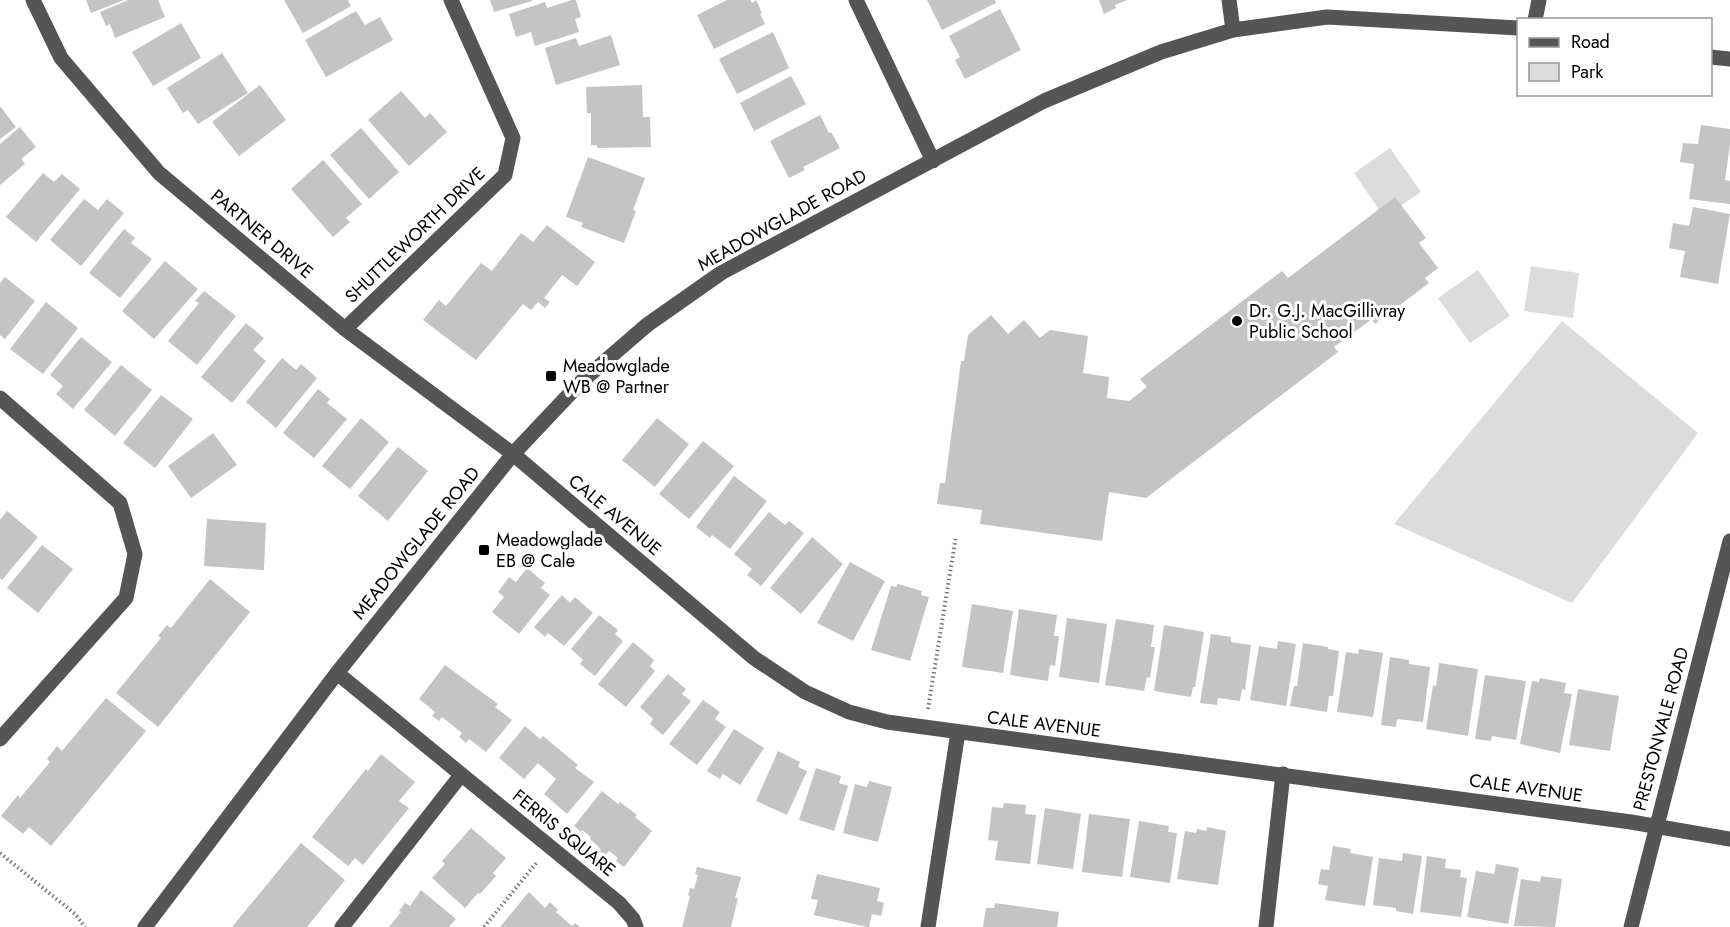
<svg xmlns="http://www.w3.org/2000/svg" width="1730" height="927" font-family="Jost,sans-serif">
<style>
.green{fill:#dcdcdc}
.building{fill:#c4c4c4}
.lines{fill:none;stroke-linecap:round;stroke-linejoin:round}
.path{stroke:#777;stroke-width:4;stroke-dasharray:1.5 3;stroke-linecap:butt}
.minor{stroke:#555;stroke-width:15}
.poi-dot{fill:#000;stroke:#fff;stroke-width:2}
.labels{text-anchor:middle;stroke-width:6;stroke-linejoin:round;paint-order:stroke}
.street-label{font-size:18px;fill:#000;stroke:#fff}
.poi-label{font-size:18px;fill:#000;stroke:#fff;text-anchor:start}
</style>
<rect width="100%" height="100%" fill="#fff"/>
<path class="green" d="M1390 148 1421 192 1384 217 1354 173Z
M1531 266 1579 273 1573 318 1524 311Z
M1478 270 1510 316 1470 343 1438 298Z
M1562 321 1698 433 1572 603 1394 524Z"/>
<path class="building" d="M86 0H124L91 13Z
M128 0H158L165 17 115 38 110 24 106 26 100 12Z
M284 0H348L351 6 303 33Z
M490 0H532V1L494 12Z
M572 0H576L581 17 575 19 579 32 535 46 531 32 516 37 509 14 545 2 547 8Z
M727 0H750L752 3 756 0 762 13 760 14 765 24 714 49 697 15Z
M927 0H995L996 3 942 30Z
M1099 0H1127L1115 5 1116 8 1104 14Z
M1000 9 1021 50 965 79 955 60 960 57 949 36Z
M356 11 365 25 380 17 393 40 326 77 305 40Z
M181 23 201 58 153 86 132 52Z
M773 32 789 68 737 94 719 59Z
M611 35 620 65 556 85 545 48 576 38 579 46Z
M222 53 248 93 198 124 188 110 183 113 167 88Z
M791 76 806 104 754 131 740 103Z
M260 85 286 120 239 156 212 122Z
M642 85 643 117H650L651 147 597 148V145H591V113H587L586 87Z
M401 91 425 118 430 113 447 132 409 166 368 120Z
M0 106 16 127 0 139Z
M820 115 829 133 831 132 840 148 803 167 805 170 789 178 770 141Z
M1701 125 1730 129V144L1725 180 1730 181V204L1689 199 1694 164 1680 162 1683 143 1698 144Z
M20 127 36 147 21 159 25 164 0 185V144Z
M361 128 399 172 369 199 330 155Z
M588 157 645 178 633 210 636 211 624 243 581 227 583 223 566 217Z
M323 160 362 204 346 218 350 222 333 237 291 189Z
M43 173 54 182 62 174 80 189 36 242 6 217Z
M1395 197 1426 238 1419 243 1438 268 1425 278 1429 283 1375 324 1372 319 1334 347 1338 352 1146 498 1109 492 1102 541 980 524 982 510 937 504 940 483H945L961 361H964L968 335 991 315 1008 334 1024 320 1040 338 1050 330 1088 336 1083 373 1109 377 1107 398 1129 401 1147 387 1140 379 1282 271 1288 278Z
M84 199 98 210 107 199 124 213 81 266 50 240Z
M1693 207 1730 214 1718 284 1680 277 1685 251 1669 248 1673 223 1689 226Z
M547 225 595 262 577 286 562 275 544 298 550 302 545 308 538 302 531 310 523 304 476 360 423 320 439 300 446 306 481 263 492 271 521 233 533 242Z
M124 229 135 238 131 243 152 259 120 298 89 273Z
M165 261 198 289 154 339 122 311Z
M5 277 35 301 5 339 0 335V283Z
M204 291 236 316 197 365 168 341 199 303 195 301Z
M46 302 78 328 43 374 10 349Z
M246 323 264 338 253 350 266 361 232 403 201 377Z
M81 337 112 362 73 409 56 394 63 386 50 375Z
M282 358 296 370 301 364 317 378 276 428 246 402Z
M121 365 152 390 115 436 84 410Z
M318 389 330 399 327 403 347 419 314 458 283 433Z
M161 395 193 419 155 468 123 443Z
M361 418 389 442 350 489 322 466Z
M657 418 689 444 655 487 622 460Z
M213 433 237 465 191 498 168 466Z
M703 441 734 466 689 519 659 494Z
M398 447 428 471 388 521 358 496Z
M734 476 767 501 730 549 712 535 710 538 696 527Z
M7 511 38 537 2 580 0 578V520Z
M769 512 785 525 789 521 804 533 761 586 747 575 752 569 734 554Z
M207 519 266 523 264 570 204 566Z
M812 537 843 564 801 614 770 588Z
M42 545 73 569 38 613 7 588Z
M850 562 885 581 853 641 817 623Z
M527 568 545 583 541 588 550 595 519 634 492 612 504 597 498 592 509 577 516 582Z
M210 579 250 612 158 727 116 693 161 638 158 636 167 625 171 628Z
M898 584 922 591 921 595 929 597 910 661 871 650 891 586 896 587Z
M562 595 570 603 575 597 593 613 564 646 548 633 545 637 534 627Z
M972 604 1013 611 1003 673 962 667Z
M1019 609 1057 615 1054 636H1059L1055 666 1050 665 1048 681 1010 675Z
M599 615 618 630 615 634 623 641 595 676 580 664 583 660 571 649Z
M1067 618 1107 624 1099 683 1059 677Z
M1116 619 1154 625 1151 647H1155L1150 678 1147 677 1144 691 1105 685Z
M1164 625 1204 632 1195 687H1193L1191 697 1154 691Z
M1211 634 1231 637V642L1251 645 1245 690 1242 689 1240 701 1218 698 1217 705 1200 703Z
M1278 641 1296 644 1286 706 1250 700 1259 646 1277 649Z
M633 642 654 660 650 666 655 671 626 707 598 684Z
M1303 643 1328 647V649L1339 651 1333 696H1329L1327 712 1290 706 1294 686H1297Z
M1359 649 1383 653 1373 717 1337 712 1346 652 1358 654Z
M1390 657 1409 660V664L1430 667 1423 722 1397 719 1396 727 1381 725Z
M1439 663 1478 669 1468 736 1426 729 1433 685 1436 686Z
M445 665 498 704 495 707 512 720 486 752 469 739 466 743 459 737 462 733 442 717 439 721 432 716 435 712 419 699Z
M668 674 686 689 682 694 691 701 663 735 650 724 653 719 640 707Z
M1485 675 1526 681 1516 740 1492 736 1491 741 1475 739Z
M1540 678 1566 683 1564 693 1572 694 1560 753 1520 744 1532 681 1539 682Z
M1578 689 1619 696 1610 751 1569 745Z
M106 698 146 731 51 846 29 827 23 834 1 816 18 795 20 798 50 762 47 759 57 746 62 751Z
M703 700 720 712 715 719 726 727 697 765 669 744Z
M525 726 540 739 543 736 578 765 575 768 594 782 567 814 544 794 556 779 538 763 524 779 499 758Z
M734 729 764 748 740 785 723 774 720 779 707 771Z
M778 751 800 762 798 767 807 771 787 815 756 801Z
M381 754 415 782 399 801 409 808 363 865 355 858 348 866 312 837 366 769 368 771Z
M816 768 841 776 839 783 848 786 834 831 799 820Z
M869 781 892 787 878 842 843 833 855 784 867 787Z
M602 791 618 804 620 802 637 815 635 817 652 831 624 867 616 861 618 858 609 851 605 856 597 849 599 847 590 839 591 837 582 830 581 832 574 826Z
M1004 803 1026 805 1025 814 1036 815 1030 864 995 860 998 841 988 840 992 807 1003 808Z
M1045 808 1081 814 1073 869 1037 864Z
M1089 814 1130 819 1122 877 1082 872Z
M1139 821 1169 826 1168 832 1177 833 1170 883 1130 877Z
M1207 827 1226 831 1218 885 1177 879 1185 831 1196 833 1197 829 1206 831Z
M471 828 506 858 493 873 496 876 480 894 478 893 465 908 432 878 445 864 442 861Z
M301 843 345 880 307 927H232Z
M1333 846 1351 849 1350 853 1373 857 1365 906 1325 900 1328 886 1318 884 1321 869 1329 870Z
M1403 853 1422 856 1413 914 1396 911V908L1373 905 1379 858 1402 861Z
M1427 856 1446 859 1445 868 1461 870 1460 877 1467 878 1461 917 1420 912Z
M1496 864 1519 868 1508 924 1467 917 1476 871 1494 874Z
M697 867 741 877 735 898H738L731 927H682L690 896 688 895 690 888 694 889 698 875 695 874Z
M817 874 880 888 877 901 884 903 881 916 872 914 869 927H867L814 915 818 900 811 899Z
M1541 876 1562 879 1555 927 1514 926 1521 879 1540 882Z
M421 890 456 919 449 927H389L401 912 399 911 405 903 410 906Z
M529 892 545 908 550 902 558 910 556 912 572 926 575 923 580 927H500Z
M995 903 1059 912 1057 927H983L986 908H994Z"/>
<g class="lines">
<path class="path" d="M928 709 956 536
M0 853 75 914 85 927
M484 927 538 861"/>
<path class="minor" d="M33 0 61 58 159 173 345 329 513 454 754 658 805 692 849 712 887 722 1631 822 1730 839
M856 0 933 161
M1229 0 1233 30
M1535 20 1539 0
M1710 57 1730 59
M345 329 505 175 513 138 451 0
M0 398 120 503 135 554 126 598 0 739
M337 673 619 903 633 919 636 927
M145 927 337 673 513 454 581 382 647 325 721 273 1044 101 1161 52 1233 30 1327 17 1518 28
M342 927 461 775
M928 927 958 732
M1266 927 1283 774
M1631 927 1730 541"/>
</g>
<g class="poi-dot">
<circle cx="1237" cy="321" r="6"/>
<rect x="545" y="370" width="12" height="12" rx="3"/>
<rect x="478" y="544" width="12" height="12" rx="3"/>
</g>
<g class="labels">
<g class="street-label">
<text transform="translate(782 220) rotate(-29)" y="6">MEADOWGLADE ROAD</text>
<text transform="translate(262 234) rotate(40)" y="6">PARTNER DRIVE</text>
<text transform="translate(415 235) rotate(-44)" y="6">SHUTTLEWORTH DRIVE</text>
<text transform="translate(615 515) rotate(40)" y="6">CALE AVENUE</text>
<text transform="translate(416 543) rotate(-51)" y="6">MEADOWGLADE ROAD</text>
<text transform="translate(1044 724) rotate(7)" y="6">CALE AVENUE</text>
<text transform="translate(1661 729) rotate(-75)" y="6">PRESTONVALE ROAD</text>
<text transform="translate(1526 788) rotate(8)" y="6">CALE AVENUE</text>
<text transform="translate(564 833) rotate(39)" y="6">FERRIS SQUARE</text>
</g>
<g class="poi-label">
<text x="1249" y="317">Dr. G.J. MacGillivray<tspan x="1249" dy="21">Public School</tspan></text>
<text x="563" y="372">Meadowglade<tspan x="563" dy="21">WB @ Partner</tspan></text>
<text x="496" y="546">Meadowglade<tspan x="496" dy="21">EB @ Cale</tspan></text>
</g>
</g>
<rect x="1517" y="18" width="195" height="78" fill="#ffffff" stroke="#999999" stroke-width="1.5"/>
<rect x="1529" y="38" width="30" height="9" fill="#555555" stroke="#999999" stroke-width="1.5"/>
<text x="1571" y="48" font-size="18" fill="#000000">Road</text>
<rect x="1529" y="63" width="30" height="18" fill="#dcdcdc" stroke="#999999" stroke-width="1.5"/>
<text x="1571" y="78" font-size="18" fill="#000000">Park</text>
</svg>
